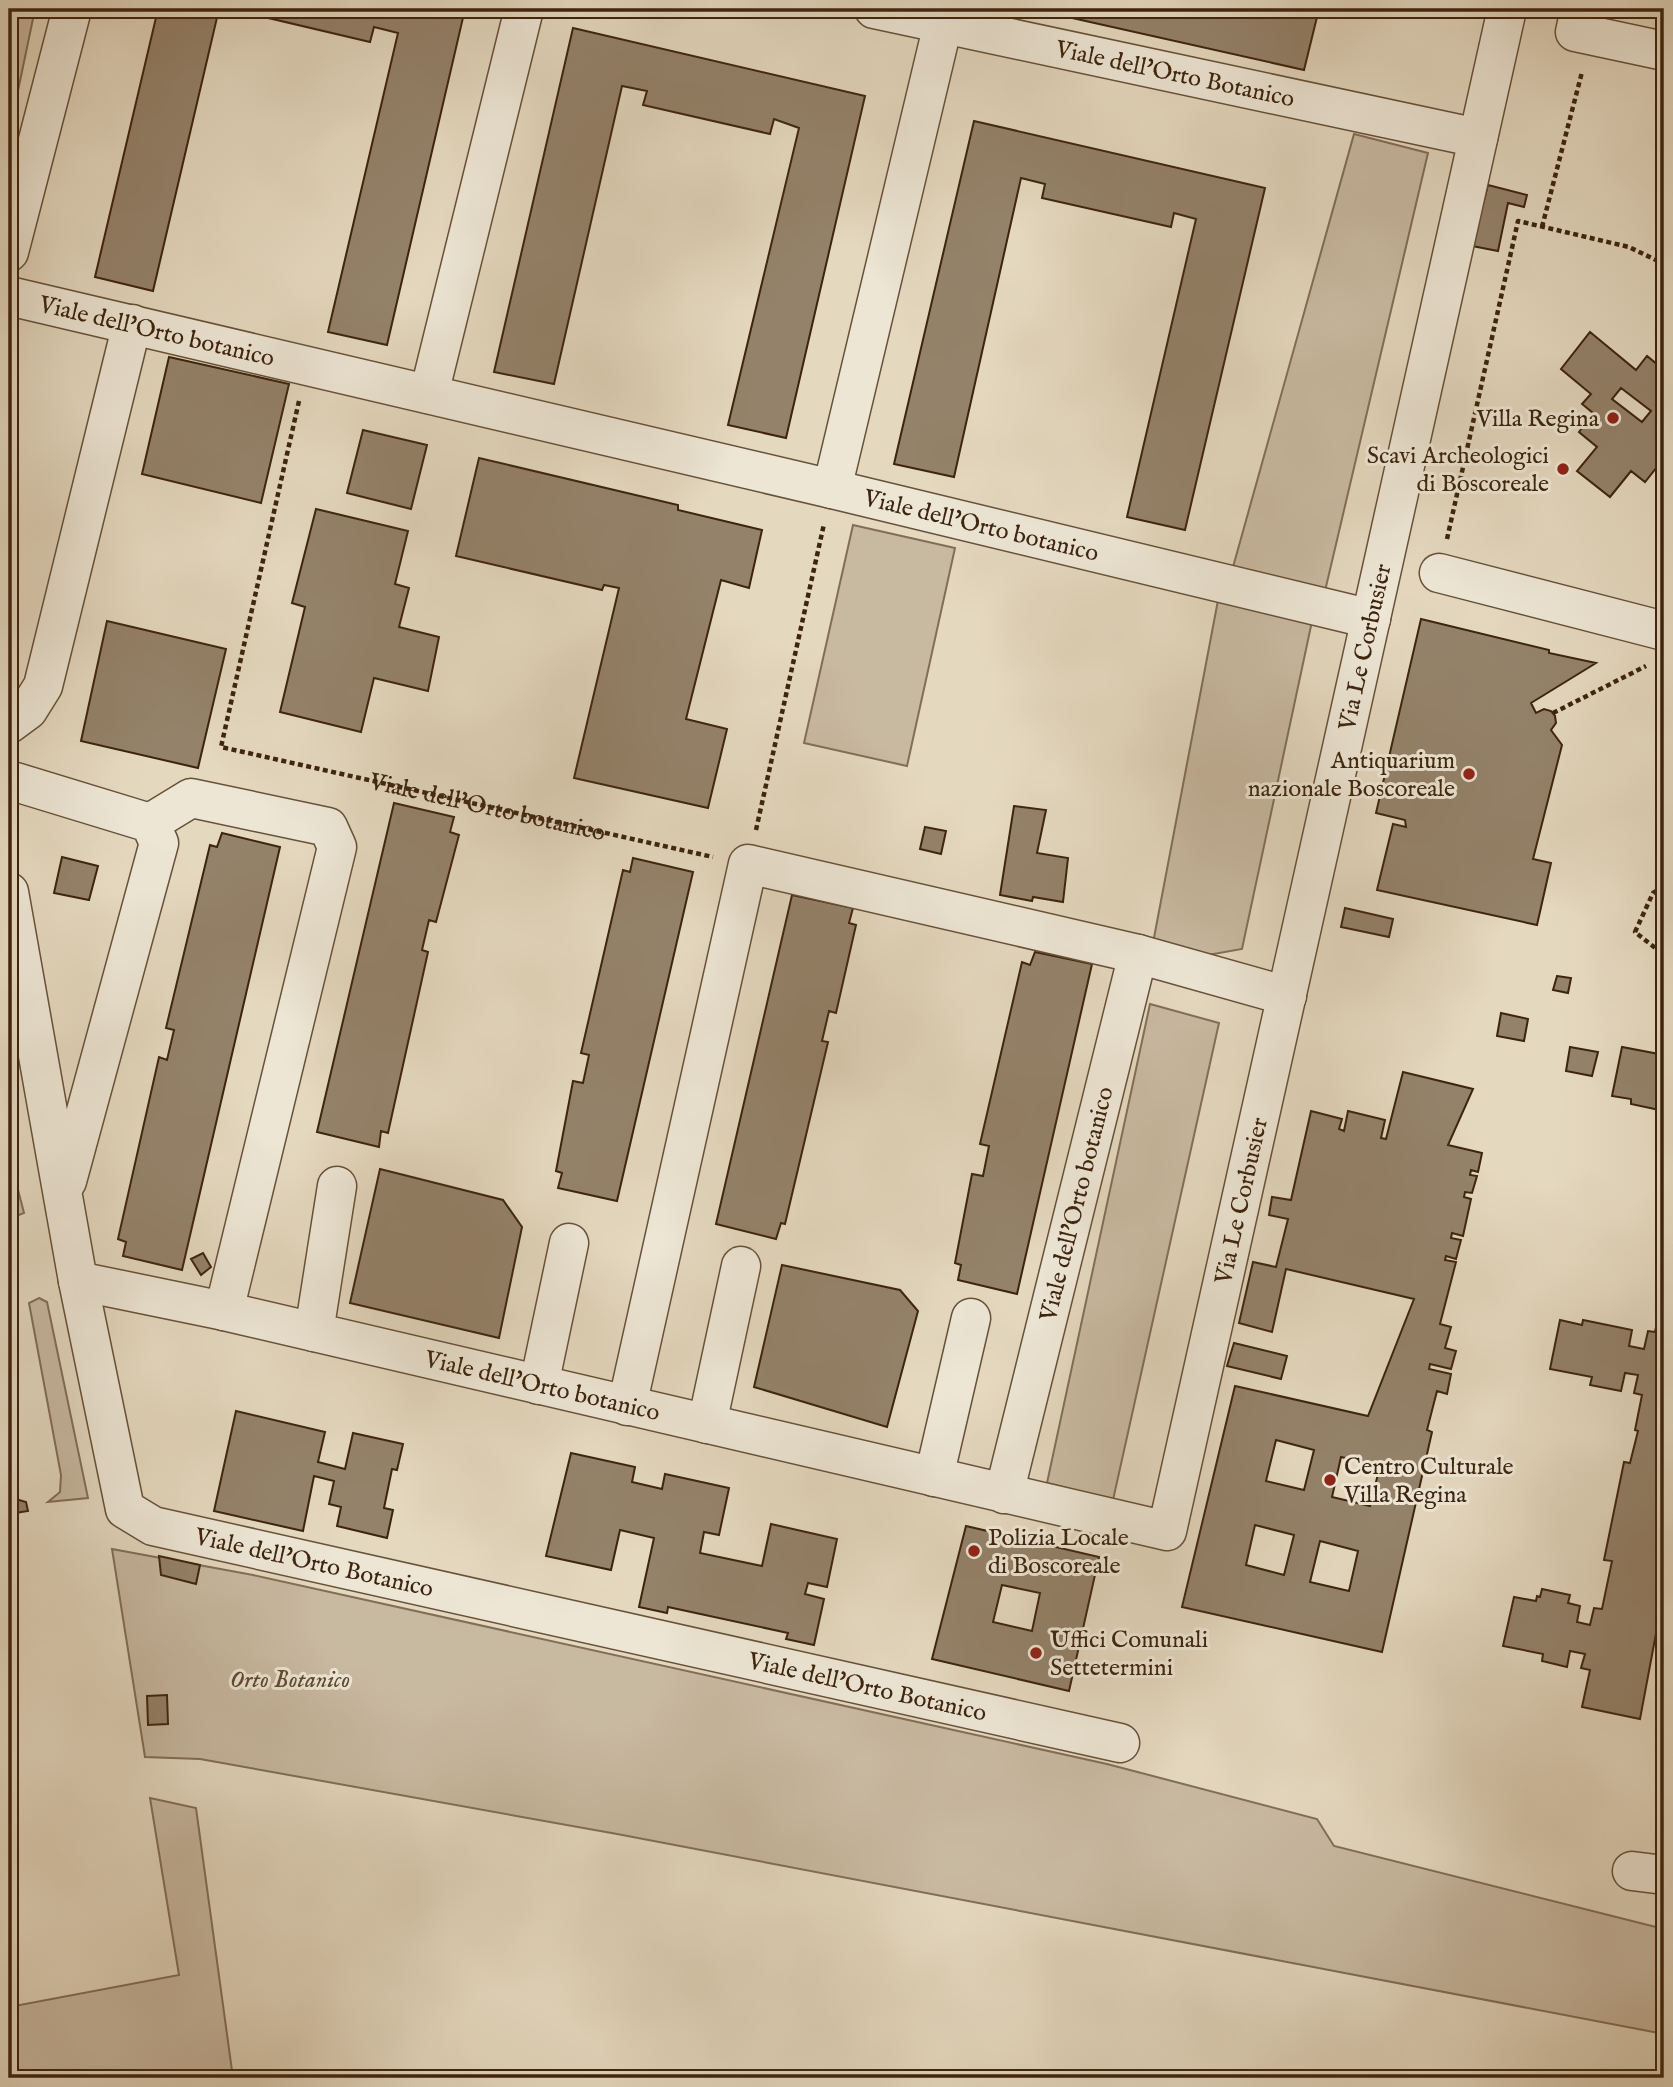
<svg xmlns="http://www.w3.org/2000/svg" width="1673" height="2087" font-family="'IM FELL English',serif">
<style>
.green{fill:#c8b9a1;stroke:#826e58;stroke-width:2}
.building{fill:#94826a;stroke:#3d240e;stroke-width:2;fill-rule:evenodd}
.lines{fill:none;stroke-linecap:round;stroke-linejoin:round}
.minor-casing{stroke:#67513a;stroke-width:41}
.path{stroke:#3d240e;stroke-width:4.5;stroke-dasharray:5 3.5;stroke-linecap:butt}
.minor{stroke:#ede6d5;stroke-width:38}
.poi-dot{fill:#8f2418;stroke:#ede6d5;stroke-width:2.5}
.labels{text-anchor:middle;stroke-width:6;stroke-linejoin:round;paint-order:stroke}
.street-label{font-size:24px;fill:#3d240e;stroke:#ede6d5}
.poi-label{font-size:24px;fill:#3d240e;stroke:#ede6d5;text-anchor:end}
.park-label{font-size:24px;font-style:italic;fill:#604933;stroke:#ede6d5}
</style>
<rect width="100%" height="100%" fill="#e4d8bf"/>
<filter id="stains"><feTurbulence type="fractalNoise" baseFrequency=".00286" numOctaves="4"/><feColorMatrix values="0 0 0 0 .2 0 0 0 0 .09 0 0 0 0 .02 0 0 0 .5 -.17"/></filter>
<radialGradient id="worn" r=".72"><stop offset=".6" stop-color="#630" stop-opacity="0"/><stop offset="1" stop-color="#630" stop-opacity=".3"/></radialGradient>
<path class="green" d="M9 9H35L9 134Z
M1354 134 1428 153 1325 591 1233 567Z
M853 525 955 548 907 766 804 743Z
M1219 595 1314 612 1242 949 1208 955 1153 943Z
M1150 1004 1219 1023 1113 1500 1047 1483Z
M9 1155 24 1213 9 1219Z
M39 1298 47 1302 88 1498 48 1502 60 1492 61 1475 29 1303Z
M112 1549 253 1575 1107 1764 1317 1819 1334 1846 1664 1929V2034L617 1834 200 1759 145 1757Z
M150 1798 196 1808 233 2078H9V2007L179 1975Z"/>
<path class="building" d="M158 9H219L153 291 95 277Z
M244 9H465L387 345 328 332 398 33 374 27 370 42 243 12Z
M1032 9H1298L1318 13 1304 70Z
M573 28 865 96 786 438 728 425 799 128 774 119 770 134 643 105 647 91 622 86 554 384 494 372Z
M974 121 1265 188 1185 530 1127 517 1196 219 1174 213 1171 227 1042 198 1045 184 1021 178 954 477 894 464Z
M1488 185 1527 195 1524 207 1508 203 1498 251 1472 246Z
M1590 332 1636 370 1647 356 1664 370V458L1645 482 1631 471 1610 497 1577 471 1597 447 1579 432 1593 413 1582 404 1591 394 1561 369ZM1621 388 1651 411 1642 422 1612 399Z
M169 357 289 384 261 503 142 474Z
M363 430 427 445 411 509 347 493Z
M479 458 678 505V510L762 530 749 588 721 580 686 719 727 729 708 808 574 778 619 588 604 585 602 590 456 556Z
M316 509 408 531 395 584 409 588 399 627 439 637 428 691 374 678 361 732 280 712 305 607 292 603Z
M1421 619 1549 650V653L1596 663 1531 703 1536 713 1544 709 1551 711 1555 716 1556 723 1551 730 1562 745 1533 859 1551 863 1537 925 1377 890 1393 824 1406 827 1405 820 1376 813Z
M107 621 226 649 198 768 81 741Z
M394 803 454 817 450 832 459 835 436 922 429 920 422 950 428 952 388 1133 381 1131 379 1147 317 1132Z
M1014 806 1046 810 1037 853 1068 858 1063 902 1033 897 1032 901 1000 895Z
M925 827 946 831 941 854 920 849Z
M222 833 280 847 182 1270 123 1256 126 1242 118 1239 159 1057 167 1060 174 1030 166 1028 210 845 217 847Z
M62 857 98 866 89 900 54 893Z
M633 858 693 872 617 1201 558 1188 562 1173 556 1171 573 1081 583 1083 589 1055 581 1053 623 870 630 872Z
M792 895 853 908 849 923 856 925 836 1013 829 1011 822 1041 828 1042 785 1224 781 1223 776 1239 716 1224Z
M1345 908 1393 919 1389 937 1341 927Z
M1035 952 1092 964 1017 1294 958 1280 961 1265 955 1263 972 1174 983 1176 989 1146 980 1144 1022 962 1030 965Z
M1557 976 1571 978 1568 993 1553 990Z
M1501 1013 1528 1019 1524 1041 1497 1036Z
M1660 1046 1664 1047V1111L1631 1104V1099L1612 1096 1622 1047 1659 1054Z
M1570 1047 1598 1052 1592 1076 1566 1071Z
M1403 1072 1473 1089 1448 1145 1482 1153 1478 1172 1471 1170 1470 1175 1477 1176 1472 1193 1465 1192 1464 1197 1471 1199 1463 1236 1452 1233 1451 1238 1461 1240 1456 1259 1446 1256 1445 1260 1456 1262 1440 1324 1451 1327 1445 1348 1456 1351 1451 1369 1430 1364 1429 1369 1451 1374 1447 1394 1437 1391 1427 1430 1432 1432 1382 1652 1182 1607 1235 1386 1368 1416 1414 1299 1286 1269 1272 1332 1239 1323 1253 1262 1276 1267 1288 1219 1269 1215 1272 1197 1291 1200 1311 1111 1342 1119 1339 1129 1344 1131 1348 1111 1385 1120 1381 1138 1386 1139ZM1276 1440 1314 1450 1304 1490 1266 1481ZM1341 1457 1380 1466 1370 1506 1332 1497ZM1255 1525 1294 1535 1284 1575 1246 1565ZM1320 1541 1358 1551 1349 1591 1310 1582Z
M9 1165 16 1192 12 1198H9Z
M380 1169 503 1200 522 1227 499 1338 350 1303Z
M1664 1251V1284L1658 1283Z
M203 1253 211 1267 201 1275 191 1259Z
M782 1265 900 1290 918 1311 887 1427 754 1387Z
M1664 1289V1591L1640 1719 1582 1707 1590 1670 1581 1668 1585 1654 1570 1651 1567 1667 1542 1661 1543 1654 1503 1646 1514 1597 1536 1601 1537 1596 1540 1597 1542 1589 1570 1595 1568 1603 1580 1606 1577 1622 1590 1625 1594 1608 1602 1609 1612 1561 1604 1560 1624 1462 1630 1463 1638 1431 1635 1430 1642 1395 1634 1393 1638 1375 1625 1373 1621 1391 1590 1385 1592 1377 1550 1369 1560 1320 1582 1325 1583 1320 1632 1330 1629 1346 1644 1349 1648 1331 1655 1332Z
M1234 1343 1287 1356 1281 1379 1227 1366Z
M236 1411 325 1432 318 1462 345 1469 353 1433 403 1444 397 1470 392 1469 384 1508 393 1510 387 1538 337 1526 341 1507 329 1504 334 1481 314 1476 303 1531 214 1511Z
M571 1453 635 1467 632 1482 662 1489 665 1474 729 1488 719 1535 704 1532 700 1553 762 1566 771 1524 837 1539 827 1587 808 1583 805 1594 824 1599 814 1645 786 1639 788 1633 668 1607 667 1613 639 1607 654 1538 620 1530 611 1570 546 1556Z
M9 1497 26 1502 28 1511 9 1514Z
M966 1526 1099 1557 1069 1691 932 1659ZM1002 1585 1040 1593 1032 1631 993 1622Z
M159 1556 200 1565 196 1584 161 1575Z
M167 1695 168 1724 148 1725 147 1696Z"/>
<g class="lines">
<defs>
<g id="minor">
<path id="s2" d="M874 9 1478 138"/>
<path d="M1580 9 1575 32 1664 51"/>
<path d="M9 252 72 9"/>
<path id="s3" d="M9 296 832 489 1371 619"/>
<path d="M429 394 524 9"/>
<path d="M832 489 943 24"/>
<path d="M1439 573 1664 631"/>
<path d="M9 724 28 710 43 686 132 324"/>
<path d="M9 780 150 823 159 843 67 1181"/>
<path d="M150 823 191 798 328 827 337 847 224 1311"/>
<path id="s4" d="M9 892 78 1281 125 1509 153 1526 1120 1743"/>
<path id="s5" d="M78 1281 224 1311 1167 1531 1507 9"/>
<path d="M314 1332 337 1186"/>
<path d="M539 1385 569 1243"/>
<path d="M627 1406 748 864 1138 954"/>
<path d="M707 1424 741 1266"/>
<path d="M934 1477 971 1318"/>
<path id="s6" d="M1004 1494 1138 954 1287 996"/>
<path d="M1632 1871 1664 1875"/>
</g>
</defs>
<use href="#minor" class="minor-casing"/>
<g class="path">
<path d="M1542 227 1582 72"/>
<path id="s1" d="M299 401 221 747 713 857"/>
<path d="M1447 539 1518 221 1629 247 1664 264"/>
<path d="M1553 713 1646 666"/>
<path d="M756 830 824 524"/>
<path d="M1664 886 1653 893 1635 932 1664 955"/>
</g>
<use href="#minor" class="minor"/>
</g>
<g class="poi-dot">
<circle cx="1613" cy="418" r="7"/>
<circle cx="1563" cy="469" r="7"/>
<circle cx="1469" cy="774" r="7"/>
<circle cx="1330" cy="1480" r="7"/>
<circle cx="974" cy="1551" r="7"/>
<circle cx="1036" cy="1653" r="7"/>
</g>
<g class="labels">
<g class="street-label">
<text dy="8" stroke="none"><textPath href="#s2" startOffset="308">Viale dell'Orto Botanico</textPath></text>
<text dy="8" stroke="none"><textPath href="#s3" startOffset="152">Viale dell'Orto botanico</textPath></text>
<text dy="8" stroke="none"><textPath href="#s3" startOffset="999">Viale dell'Orto botanico</textPath></text>
<text dy="8" stroke="none"><textPath href="#s5" startOffset="2023">Via Le Corbusier</textPath></text>
<text dy="8" stroke="none"><textPath href="#s1" startOffset="628">Viale dell'Orto botanico</textPath></text>
<text dy="8" stroke="none"><textPath href="#s5" startOffset="1456">Via Le Corbusier</textPath></text>
<text dy="8" stroke="none"><textPath href="#s6" startOffset="299">Viale dell'Orto botanico</textPath></text>
<text dy="8" stroke="none"><textPath href="#s5" startOffset="476">Viale dell'Orto botanico</textPath></text>
<text dy="8" stroke="none"><textPath href="#s4" startOffset="826">Viale dell'Orto Botanico</textPath></text>
<text dy="8" stroke="none"><textPath href="#s4" startOffset="1393">Viale dell'Orto Botanico</textPath></text>
</g>
<g class="poi-label">
<text x="1599" y="426">Villa Regina</text>
<text x="1549" y="463">Scavi Archeologici<tspan x="1549" dy="28">di Boscoreale</tspan></text>
<text x="1455" y="768">Antiquarium<tspan x="1455" dy="28">nazionale Boscoreale</tspan></text>
<text x="1344" y="1474" text-anchor="start">Centro Culturale<tspan x="1344" dy="28">Villa Regina</tspan></text>
<text x="988" y="1545" text-anchor="start">Polizia Locale<tspan x="988" dy="28">di Boscoreale</tspan></text>
<text x="1050" y="1647" text-anchor="start">Uffici Comunali<tspan x="1050" dy="28">Settetermini</tspan></text>
</g>
<g class="park-label">
<text x="290" y="1687">Orto Botanico</text>
</g>
</g>
<rect width="1673" height="2087" fill="none" stroke="#e4d8bf" stroke-width="35"/>
<rect x="10" y="10" width="1652" height="2066" fill="none" stroke="#3d240e" stroke-width="3.5"/>
<rect x="18" y="18" width="1638" height="2052" fill="none" stroke="#3d240e" stroke-width="2"/>
<rect width="100%" height="100%" filter="url(#stains)"/>
<rect width="100%" height="100%" fill="url(#worn)"/>
</svg>
